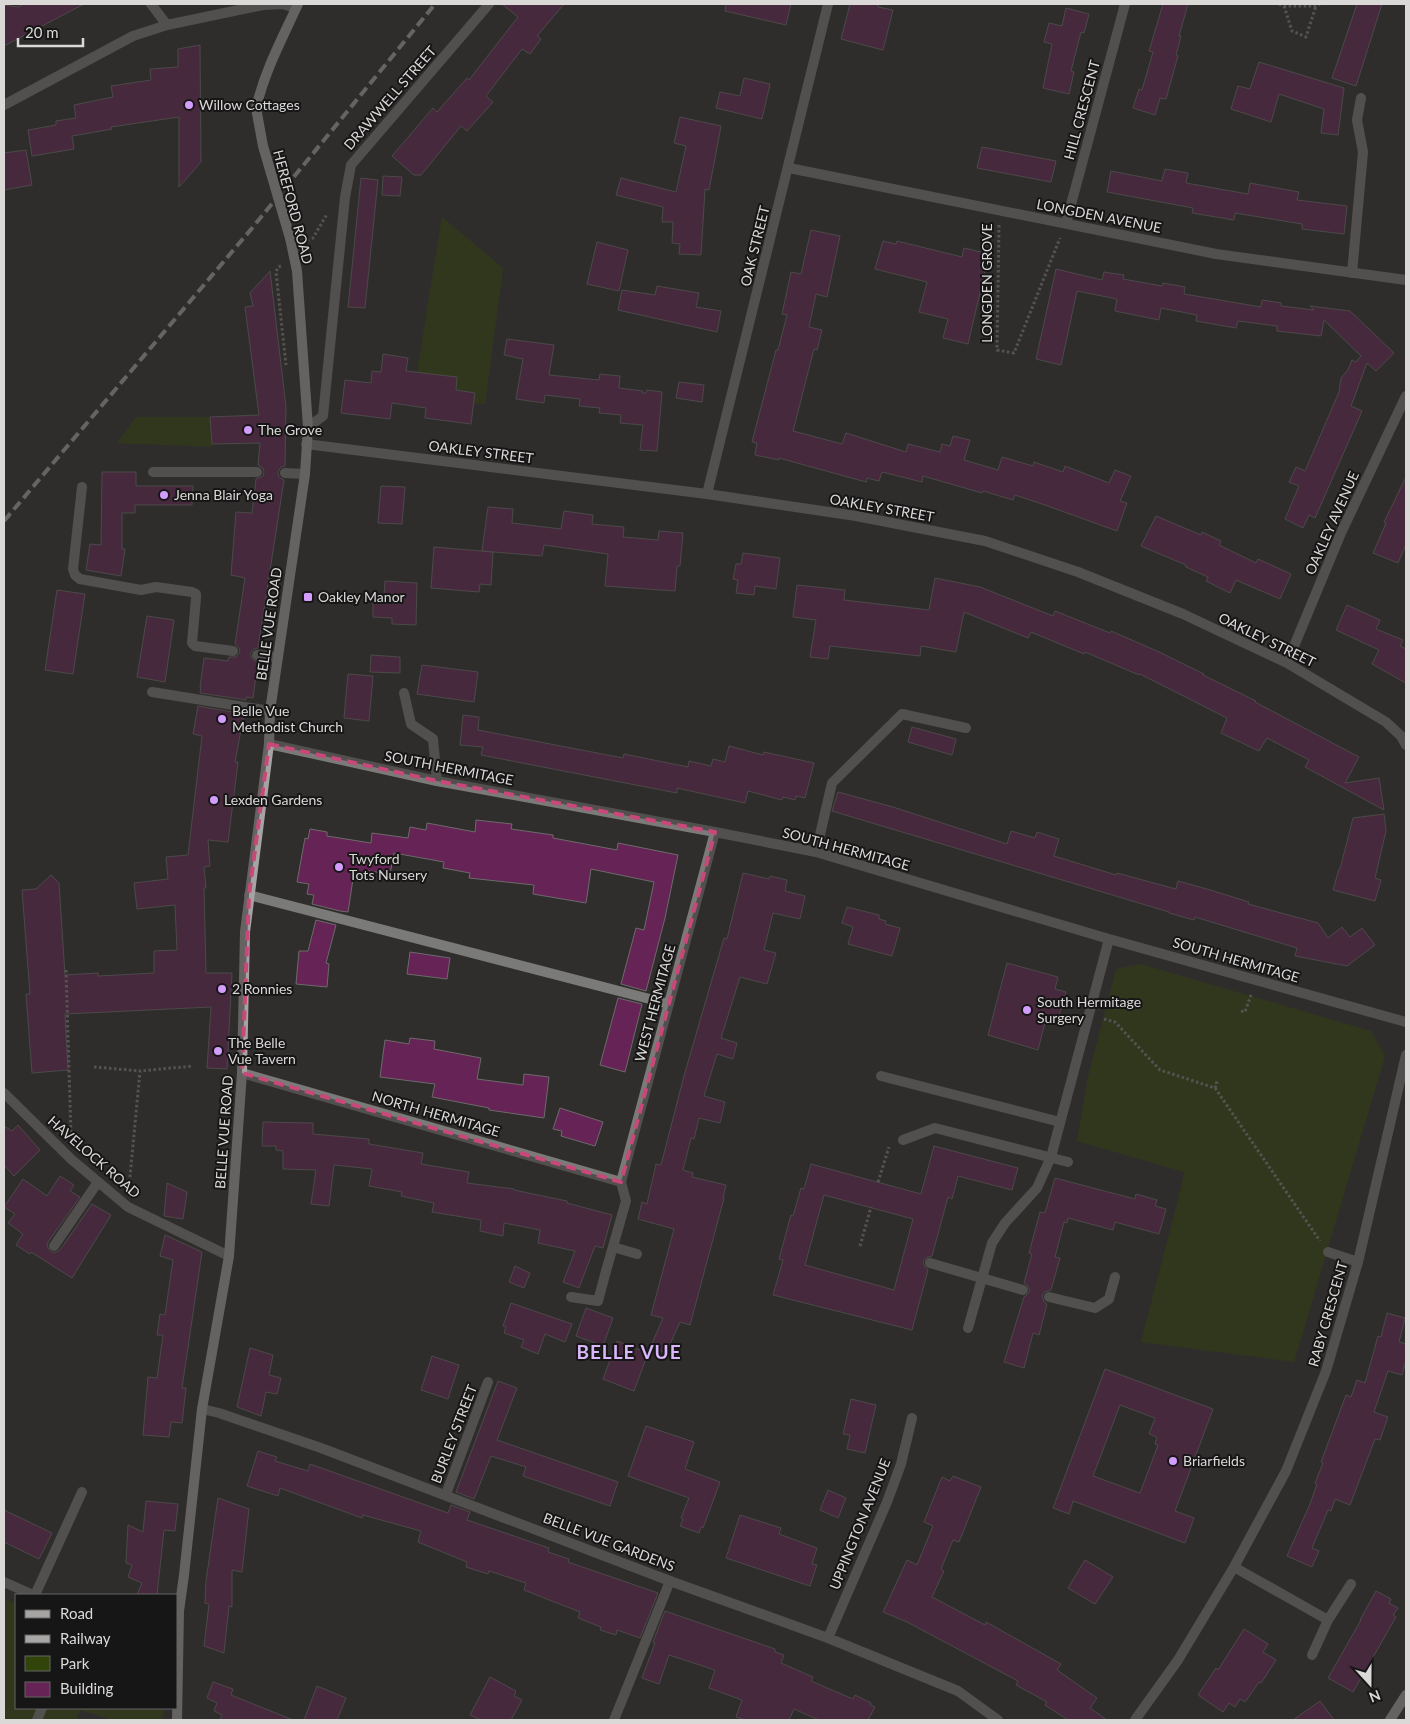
<svg xmlns="http://www.w3.org/2000/svg" width="1410" height="1724" font-family="Lato,sans-serif">
<style>
.green{fill:#314409}
.building{fill:#652455;stroke:#6d6a6c;fill-rule:evenodd}
.lines{fill:none;stroke-linecap:round;stroke-linejoin:round}
.path{stroke:#82807f;stroke-width:3;stroke-dasharray:2.5 2.5;stroke-linecap:butt}
.lane{stroke:#7a7a78;stroke-width:10}
.street{stroke:#7a7a78;stroke-width:10}
.secondary{stroke:#a5a4a2;stroke-width:10}
.rail{stroke:#a9a7a6;stroke-width:4;stroke-dasharray:10 5;stroke-linecap:butt}
.secondary-bridge{stroke:#a5a4a2;stroke-width:10}
.marked{fill:none;stroke:#c8487a;stroke-width:4;stroke-dasharray:10 6;stroke-linejoin:round}
.poi-dot{fill:#d29dfd;stroke:#171616;stroke-width:2}
.labels{text-anchor:middle;stroke-width:4;stroke-linejoin:round;paint-order:stroke}
.street-label{font-size:14px;fill:#dbd9d8;stroke:#171616}
.poi-label{font-size:14px;fill:#dbd9d8;stroke:#171616;text-anchor:start}
.district-label{font-size:19px;font-weight:bold;letter-spacing:1px;fill:#dab6fa;stroke:#171616}
</style>
<rect width="100%" height="100%" fill="#302e2c"/>
<path class="green" d="M442 217 503 268 485 404 473 403 474 393 456 390 457 377 433 374 412 403Z
M136 417H210L212 447 117 443Z
M1141 964 1371 1031 1385 1056 1294 1362 1141 1342 1179 1196 1184 1172 1077 1141 1088 1077 1116 969Z
M4 1598 16 1604V1708H164L162 1720H113L80 1710 76 1720H4Z"/>
<path class="building" d="M24 4H84L4 46V5L18 7Z
M502 4H564L537 36 541 39 530 54 522 49 486 96 493 102 467 131 461 126 421 175H414L392 156 433 108 437 112 467 78 469 80 518 17Z
M726 4H791L786 25 725 11Z
M850 4H878V7L893 10 883 50 841 39Z
M1163 4H1188L1179 36H1181L1176 55 1178 56 1166 99 1160 98 1155 115 1133 108 1139 89 1142 90 1153 52 1149 51Z
M1357 4H1382L1356 86 1332 78Z
M1066 8 1089 14 1084 33 1081 32 1071 71 1074 72 1069 94 1043 88 1052 44 1044 42 1049 23 1062 26Z
M200 45 201 162 179 187V117L111 127 112 129 72 136 74 149 32 156 28 130 56 125V121L76 118 74 105 113 97 111 86 151 80 150 69 178 67V49Z
M1259 62 1344 88 1338 135 1321 133 1324 109 1279 94 1271 122 1231 109 1238 86 1250 89Z
M744 78 770 84 762 119 716 108 720 92 740 96Z
M680 117 721 126 709 190 705 189 701 255 679 254 680 244 672 243 673 222H662L663 207 616 195 621 178 676 192 686 146 674 143Z
M982 147 1056 161 1051 182 977 168Z
M26 150 32 185 4 190V153Z
M1165 169 1188 173 1186 183 1248 194 1250 183 1299 192 1297 200 1347 206 1344 234 1302 229V224L1235 213 1234 220 1192 213 1193 208 1107 192 1111 171 1162 181Z
M383 176 402 177 400 196 382 195Z
M361 178 378 180 365 308 348 307Z
M811 230 840 236 827 297 816 294 809 327 822 330 817 350 814 349 793 431 842 444 846 433 906 452 908 444 940 452 942 444 950 446 953 436 970 440 964 460 998 470 1002 457 1033 466 1034 462 1063 472 1065 466 1109 483 1115 470 1131 476 1120 501 1127 503 1117 531 1045 505 1015 495 1013 500 983 491 982 493 923 476 922 482 882 472 879 481 867 478 866 482 779 458V460L755 455 757 443 752 442 776 350H778L787 315 782 314 791 272 801 274Z
M883 241 896 244 897 241 962 257 964 248 989 254 968 344 943 338 948 319 919 312 927 282 875 269Z
M597 242 628 250 619 291 587 284Z
M1056 269 1102 280 1104 272 1124 275 1123 279 1162 286 1163 283 1185 287 1184 294 1261 307 1262 300 1281 303V306L1314 310 1310 306 1350 311 1394 353 1376 371 1367 363 1351 406 1362 411 1315 518 1309 515 1303 528 1285 519 1299 486 1289 482 1296 467 1305 471 1339 392 1341 378 1348 370 1352 360 1356 362 1361 356 1324 320 1321 336 1277 331V326L1238 321 1236 328 1196 321 1197 315 1161 308 1159 320 1115 311 1117 299 1077 291 1061 365 1036 359Z
M270 271 286 407 285 466 281 467 278 472 279 477 284 480 258 648 254 649 250 654 253 660 258 662 253 698 246 697V700L200 693 201 687H200L204 658 228 661 229 657H236L240 652 239 648 235 644 245 578 231 575 236 512 252 513 256 479 263 476 264 472 263 468 258 465 260 443 212 444 210 417 259 415 245 307 253 306 250 293Z
M657 286 699 293 696 307 721 311 717 332 618 310 622 290 655 295Z
M507 339 554 345 549 375 599 380 600 374 620 376 619 388 643 391 642 393H646L647 390 662 392 657 451 640 450 643 425 620 423 621 415 599 413 600 408 579 406 580 399 545 395 544 403 516 399 523 359 504 355Z
M383 354 408 358 406 371 457 377 456 390 475 393 471 424 425 418 426 408 392 403 390 419 341 413 345 380 371 383 372 371 381 372Z
M679 382 704 385 702 402 676 398Z
M102 472H136V486H193L192 505H135V513H122V549H125L121 576 86 570 90 544 101 545Z
M1406 477V544L1398 563 1373 553 1386 523 1384 522Z
M381 486 405 487 402 524 378 523Z
M488 507 513 509 512 523 561 529 564 511 593 515 592 524 624 527 623 537 658 540 659 531 683 533 680 566H677L675 591 605 586 608 554 544 545 542 556 482 551Z
M1156 516 1201 535 1202 532 1221 541 1219 545 1256 563 1258 559 1291 574 1280 599 1236 580 1230 593 1206 581 1208 577 1186 567V565L1141 546Z
M434 547 493 552 491 585 480 584 479 592 431 588Z
M743 553 780 558 776 589 755 586 754 595 736 593 738 580 733 579 736 564H741Z
M935 578 980 587 1053 616 1055 611 1110 633 1111 631 1157 651 1204 674 1203 675 1256 701 1255 702 1359 757 1345 783 1379 778 1384 810 1305 767 1309 760 1267 738 1259 751 1221 733 1227 718 1140 674 1139 675 1085 652 1084 654 1031 632 1028 638 964 612 956 652 921 646 920 656 830 646 828 659 810 657 816 620 793 617 797 585 845 590 844 600 929 610Z
M385 581 417 583 416 625 392 624V618L373 617V596L384 597Z
M57 590 85 594 73 674 45 670Z
M1347 605 1380 620 1376 629 1403 640 1400 646 1406 649V683L1372 664 1379 650 1336 630Z
M147 616 174 620 165 682 137 677Z
M371 655 400 657V673L370 672Z
M422 665 478 672 474 702 417 694Z
M348 674 373 676 369 721 344 718Z
M198 706 244 714 235 762H238L228 842 208 840 210 866 204 867 206 888H204L206 973H232L227 1069 207 1068 211 1007 65 1014 68 1070 32 1073 26 994H30L22 890 36 889 51 875 59 883 65 975 98 973V976L154 973V951L177 950 175 905 137 909 134 883 168 879 166 857 188 855 202 736 193 734Z
M463 715 479 717 478 730 623 758 624 754 688 767 689 761 711 766 713 759 725 762 729 746 763 755 764 752 814 763 805 798 796 796 795 800 783 797 782 800 748 791 745 803 677 788V793L481 755 483 747 460 745Z
M912 727 956 739 952 755 908 742Z
M838 792 893 807 1007 844 1011 831 1035 838 1037 832 1059 839 1054 856 1116 875 1117 873 1176 889 1178 881 1207 889 1249 902 1248 904 1318 923 1328 938 1342 927 1350 937 1362 928 1375 945 1347 966 1295 956 1297 948 1195 917 1194 920 1169 913V912L832 811Z
M1384 814 1386 831 1375 878 1381 880 1375 901 1333 890 1339 869H1340L1353 818Z
M476 820 512 824 511 829 553 835V838L617 850 618 843 678 855 665 918 646 991 621 984 636 928 644 930 654 882 591 869 586 903 533 894 534 885 469 878 470 873 443 868 444 862 394 853 390 874 369 871 367 881 353 879 348 912 340 911 312 904 314 895 307 894 309 884 297 882 305 838 308 839 310 829 327 832V836L371 843 372 833 408 838 410 827 426 830 427 823 475 832Z
M743 873 769 879 770 876 787 880 785 891 805 896 800 919 773 913 764 950 776 953 767 984 740 977 731 1006 721 1038 737 1043 733 1059 717 1054 704 1096 725 1102 720 1123 699 1118 694 1139 691 1138 683 1170 693 1173 692 1177 726 1185 723 1198H724L690 1325 680 1322 666 1353 651 1346 663 1318 651 1315 674 1229 638 1219 642 1202 647 1204 656 1164 661 1165 684 1076 724 938 727 939Z
M847 907 879 915V919L886 921 885 924 900 928 892 956 848 944 853 927 842 923Z
M316 920 336 925 326 963 329 964 327 987 296 984 299 951H308Z
M410 952 450 958 447 979 407 974Z
M1007 963 1058 977 1055 989 1066 992 1058 1019 1047 1015 1038 1050 988 1035Z
M618 998 642 1004 625 1072 600 1065Z
M410 1038 435 1041 434 1049 481 1058 477 1079 523 1085 524 1074 549 1077 544 1118 489 1110V1108L432 1097 435 1084 380 1077 385 1040 409 1044Z
M560 1108 603 1122 595 1146 561 1136 562 1131 553 1129Z
M263 1122 313 1123V1134L369 1139V1144L423 1153 421 1164 469 1172 467 1183 514 1189V1190L567 1201V1203L612 1215 603 1248 595 1246 579 1288 563 1282 575 1251 538 1243 540 1230 504 1223 503 1236 480 1231 481 1220 432 1212 434 1203 401 1196 402 1192 369 1186 372 1169 334 1165 329 1206 311 1204 316 1170 283 1169V1151L276 1150V1146H262Z
M18 1125 40 1150 14 1176 4 1165V1126L12 1131Z
M934 1146 1018 1168 1012 1190 958 1176 952 1199 948 1197 932 1256 926 1258 923 1262 925 1267 928 1270 912 1330 773 1295 783 1260 779 1259 791 1215 793 1216 801 1188 804 1189 811 1164 921 1194ZM824 1195 913 1219 894 1290 805 1265Z
M60 1176 74 1185 70 1191 80 1197 48 1242 47 1246 50 1251 54 1253 60 1250 92 1204 111 1215 72 1278 31 1252 30 1254 16 1245 23 1234 8 1223 15 1214 4 1207 23 1179 47 1196Z
M1055 1178 1135 1199 1136 1194 1157 1200 1155 1206 1166 1209 1159 1234 1115 1222 1113 1230 1068 1218 1067 1223 1064 1222 1055 1257 1060 1258 1051 1290 1044 1292 1042 1296 1044 1302 1047 1304 1039 1335 1033 1333 1024 1368 1004 1362 1024 1297 1027 1295 1030 1291 1028 1286 1024 1283 1032 1254 1029 1253 1040 1212 1045 1213Z
M167 1183 187 1192 183 1219 164 1216Z
M165 1235 202 1252 182 1388H186L182 1423 171 1422 169 1437 143 1435 148 1377 157 1378 163 1335H157L160 1314 165 1315 173 1260 160 1256Z
M515 1266 530 1273 524 1288 509 1282Z
M511 1303 572 1324 565 1342 545 1334 538 1354 521 1347 524 1340 504 1333 506 1327 503 1326Z
M586 1308 613 1318 603 1346 576 1336Z
M1387 1313 1405 1318 1399 1342 1406 1344V1360L1402 1375 1388 1371 1374 1412 1388 1417 1380 1440 1375 1439 1350 1505 1335 1499 1331 1511 1328 1510 1312 1548 1319 1551 1312 1567 1287 1556 1310 1504 1317 1484 1315 1483 1323 1463 1321 1462 1346 1395 1351 1397 1357 1380 1365 1383 1378 1336 1381 1337Z
M617 1341 648 1353 634 1391 603 1379Z
M250 1348 273 1355 269 1375 281 1378 277 1394 266 1392 261 1416 237 1407Z
M432 1356 459 1365 448 1399 421 1390Z
M1105 1369 1213 1409 1175 1511 1194 1518 1185 1543 1073 1501 1069 1514 1053 1508ZM1120 1405 1155 1418 1149 1434 1157 1437 1155 1444 1158 1445 1140 1493 1093 1476Z
M498 1381 517 1388 497 1440 618 1482 610 1506 523 1476 526 1467 491 1456 474 1499 456 1492Z
M851 1399 876 1405 865 1453 847 1449 850 1435 843 1434Z
M646 1426 694 1442 685 1469 720 1482 703 1528 701 1527 699 1533 680 1526 683 1519 681 1518 689 1498 628 1476Z
M258 1451 277 1457 275 1461 308 1471 310 1464 448 1513 451 1505 470 1512 467 1520 549 1548 548 1552 569 1559 568 1562 658 1593 640 1638 617 1630 616 1635 600 1630 601 1627 578 1618 580 1612 524 1590 526 1583 489 1571 488 1574 466 1567 467 1562 418 1542 421 1531 363 1515 362 1518 280 1488 278 1496 247 1486Z
M953 1476 981 1487 959 1542 953 1540 941 1569 944 1571 932 1597 985 1625 986 1622 1061 1664 1057 1670 1097 1698 1090 1708 1107 1720H1068L1045 1705 1047 1702 1016 1685 1018 1681 907 1622 883 1612 907 1560 917 1565 933 1526 924 1522 942 1477 950 1481Z
M828 1490 846 1498 838 1518 820 1510Z
M218 1498 249 1509 242 1572 232 1570V1607L229 1606 224 1653 204 1646 209 1604 205 1603 206 1581Z
M146 1501 178 1504 175 1531 164 1530 157 1595H137L142 1583 128 1577 132 1565 126 1563 128 1525 143 1532Z
M4 1510 52 1533 39 1559 4 1542Z
M740 1515 781 1528 779 1534 817 1548 812 1564 817 1565 810 1586 726 1558Z
M1085 1560 1113 1577 1095 1604 1068 1588Z
M1376 1591 1391 1599 1389 1603 1398 1608 1393 1615 1396 1617 1353 1692 1328 1678 1361 1620H1360Z
M665 1611 775 1649V1652L784 1655 781 1663 813 1677 811 1681 853 1699 855 1695 871 1703 870 1705 875 1707 868 1720H819L794 1709 789 1720H746L736 1717 742 1700 709 1688 715 1670 669 1655 659 1684 642 1678 655 1643 653 1642Z
M1244 1629 1268 1644 1263 1652 1276 1660 1261 1683 1259 1682 1245 1702 1240 1699 1235 1707 1229 1703 1223 1712 1198 1695 1216 1668 1218 1670Z
M490 1677 516 1691 514 1696 522 1700 511 1720H481L470 1715Z
M213 1682 233 1689 231 1695 293 1720H220L222 1715 214 1711 217 1703 207 1698Z
M317 1686 346 1698 337 1720H304Z
M1320 1701 1334 1720H1293Z"/>
<g class="lines">
<path class="path" d="M1279 4 1284 6H1316L1320 4
M1284 6 1292 31 1306 37 1316 6
M999 225 997 350 1014 353 1060 238
M307 240 313 238 327 214
M281 266 278 267 276 272 286 365
M66 970 71 1136
M1241 1011 1245 1012 1251 995
M1104 1019 1115 1022 1160 1070 1215 1088 1217 1083 1215 1082
M94 1067 140 1071
M1215 1088 1320 1241
M878 1182 889 1147
M129 1187 140 1071 193 1066
M860 1246 871 1207"/>
<path class="lane" d="M1352 273 1363 152 1357 120 1361 98
M153 472H257
M285 473 305 474
M82 487 73 569 75 575 80 579 141 590 156 587 192 592 196 594V598L192 643 195 646 233 651
M257 655 278 657
M152 692 270 711
M816 852 832 783 902 714 966 728
M249 895 669 1004
M881 1076 1060 1122
M903 1140 935 1128 1068 1162
M54 1246 98 1182
M1328 1252 1358 1262
M930 1263 1023 1290
M571 1297 598 1301 606 1271
M1049 1297 1095 1308 1109 1299 1115 1277
M35 1595 82 1492
M37 1720 42 1708
M614 1720 670 1581"/>
<path class="street" d="M151 4 167 25
M4 105 133 36 167 25 263 5 282 4 296 8
M789 168 1216 254 1406 280
M1066 223 1125 4
M308 427 323 416 345 197 351 165 489 4
M306 444 707 494 856 516 985 541 1078 572 1183 614 1287 663 1386 722 1401 736 1406 745
M707 494 828 4
M1287 663 1341 533 1406 396
M404 693 411 724 433 739 437 781
M269 744 437 781 715 832 816 852 1109 939 1406 1022
M242 1073 621 1182
M4 1093 71 1159 128 1207 229 1256
M613 1247 637 1254
M606 1271 626 1201 621 1182 715 832
M968 1328 992 1243 1005 1223 1037 1188 1051 1157 1109 939
M202 1409 219 1413 321 1448 670 1581 828 1638 958 1691 998 1720
M446 1494 488 1382
M1234 1567 1328 1620 1312 1655
M4 1582 33 1595
M1328 1620 1351 1584
M828 1638 887 1502 901 1464 912 1418
M1135 1720 1178 1660 1234 1567 1286 1471 1326 1371 1358 1262 1406 1055"/>
<path class="secondary" d="M256 108C265 70 282 39 298 4
M177 1720 179 1611 184 1575 202 1409 229 1256 242 1073 245 932 269 744 270 711 305 474 308 427 297 271 290 238
M1390 1720 1406 1695"/>
<path class="rail" d="M4 521 253 227 435 4"/>
<path class="secondary-bridge" d="M256 108 263 146 290 238"/>
</g>
<path d="M0 0H1410V1724H0ZM269 744 437 781 715 832 621 1182 242 1073 249 895Z" fill="#302e2c" fill-opacity=".55" fill-rule="evenodd"/>
<path class="marked" d="M269 744 437 781 715 832 621 1182 242 1073 249 895Z"/>
<g class="poi-dot">
<circle cx="189" cy="105" r="5"/>
<circle cx="248" cy="430" r="5"/>
<circle cx="164" cy="495" r="5"/>
<rect x="303" y="592" width="10" height="10" rx="2.5"/>
<circle cx="222" cy="719" r="5"/>
<circle cx="214" cy="800" r="5"/>
<circle cx="339" cy="867" r="5"/>
<circle cx="222" cy="989" r="5"/>
<circle cx="1027" cy="1010" r="5"/>
<circle cx="218" cy="1051" r="5"/>
<circle cx="1173" cy="1461" r="5"/>
</g>
<g class="labels">
<g class="street-label">
<text transform="translate(390 98) rotate(-49)" y="5">DRAWWELL STREET</text>
<text transform="translate(1082 110) rotate(-75)" y="5">HILL CRESCENT</text>
<text transform="translate(293 207) rotate(75)" y="5">HEREFORD ROAD</text>
<text transform="translate(1099 216) rotate(11)" y="5">LONGDEN AVENUE</text>
<text transform="translate(755 246) rotate(-76)" y="5">OAK STREET</text>
<text transform="translate(987 283) rotate(-90)" y="5">LONGDEN GROVE</text>
<text transform="translate(481 452) rotate(7)" y="5">OAKLEY STREET</text>
<text transform="translate(882 508) rotate(10)" y="5">OAKLEY STREET</text>
<text transform="translate(1332 523) rotate(-66)" y="5">OAKLEY AVENUE</text>
<text transform="translate(269 624) rotate(-82)" y="5">BELLE VUE ROAD</text>
<text transform="translate(1267 640) rotate(26)" y="5">OAKLEY STREET</text>
<text transform="translate(449 768) rotate(11)" y="5">SOUTH HERMITAGE</text>
<text transform="translate(846 849) rotate(15)" y="5">SOUTH HERMITAGE</text>
<text transform="translate(1236 960) rotate(16)" y="5">SOUTH HERMITAGE</text>
<text transform="translate(655 1003) rotate(-75)" y="5">WEST HERMITAGE</text>
<text transform="translate(436 1114) rotate(16)" y="5">NORTH HERMITAGE</text>
<text transform="translate(224 1132) rotate(-86)" y="5">BELLE VUE ROAD</text>
<text transform="translate(94 1157) rotate(41)" y="5">HAVELOCK ROAD</text>
<text transform="translate(1328 1314) rotate(-74)" y="5">RABY CRESCENT</text>
<text transform="translate(454 1434) rotate(-69)" y="5">BURLEY STREET</text>
<text transform="translate(860 1524) rotate(-68)" y="5">UPPINGTON AVENUE</text>
<text transform="translate(609 1542) rotate(21)" y="5">BELLE VUE GARDENS</text>
</g>
<g class="poi-label">
<text x="199" y="110">Willow Cottages</text>
<text x="258" y="435">The Grove</text>
<text x="174" y="500">Jenna Blair Yoga</text>
<text x="318" y="602">Oakley Manor</text>
<text x="232" y="716">Belle Vue<tspan x="232" dy="16">Methodist Church</tspan></text>
<text x="224" y="805">Lexden Gardens</text>
<text x="349" y="864">Twyford<tspan x="349" dy="16">Tots Nursery</tspan></text>
<text x="232" y="994">2 Ronnies</text>
<text x="1037" y="1007">South Hermitage<tspan x="1037" dy="16">Surgery</tspan></text>
<text x="228" y="1048">The Belle<tspan x="228" dy="16">Vue Tavern</tspan></text>
<text x="1183" y="1466">Briarfields</text>
</g>
<g class="district-label">
<text x="629" y="1359">BELLE VUE</text>
</g>
</g>
<rect width="1410" height="1724" fill="none" stroke="#dbd9d8" stroke-width="10"/>
<rect x="15" y="1594" width="162" height="115" fill="#171616" stroke="#656464"/>
<rect x="25" y="1610" width="25" height="8" fill="#a5a4a2" stroke="#656464"/>
<text x="60" y="1619" font-size="15" fill="#dbd9d8">Road</text>
<rect x="25" y="1635" width="25" height="8" fill="#a9a7a6" stroke="#656464"/>
<text x="60" y="1644" font-size="15" fill="#dbd9d8">Railway</text>
<rect x="25" y="1656" width="25" height="15" fill="#314409" stroke="#656464"/>
<text x="60" y="1669" font-size="15" fill="#dbd9d8">Park</text>
<rect x="25" y="1682" width="25" height="15" fill="#652455" stroke="#656464"/>
<text x="60" y="1694" font-size="15" fill="#dbd9d8">Building</text>
<g transform="translate(1370 1684) rotate(159)" stroke="#171616" stroke-width="4" paint-order="stroke">
<path d="M0-4L9 19L0 12L-9 19Z" fill="#dbd9d8"/>
<text y="-8" font-size="14" font-weight="bold" text-anchor="middle" fill="#dbd9d8">N</text>
</g>
<path d="M18 38v8h65v-8" fill="none" stroke="#dbd9d8" stroke-width="2.5"/>
<text x="25" y="38" font-size="15" fill="#dbd9d8" stroke="#171616" stroke-width="4" paint-order="stroke">20 m</text>
</svg>
